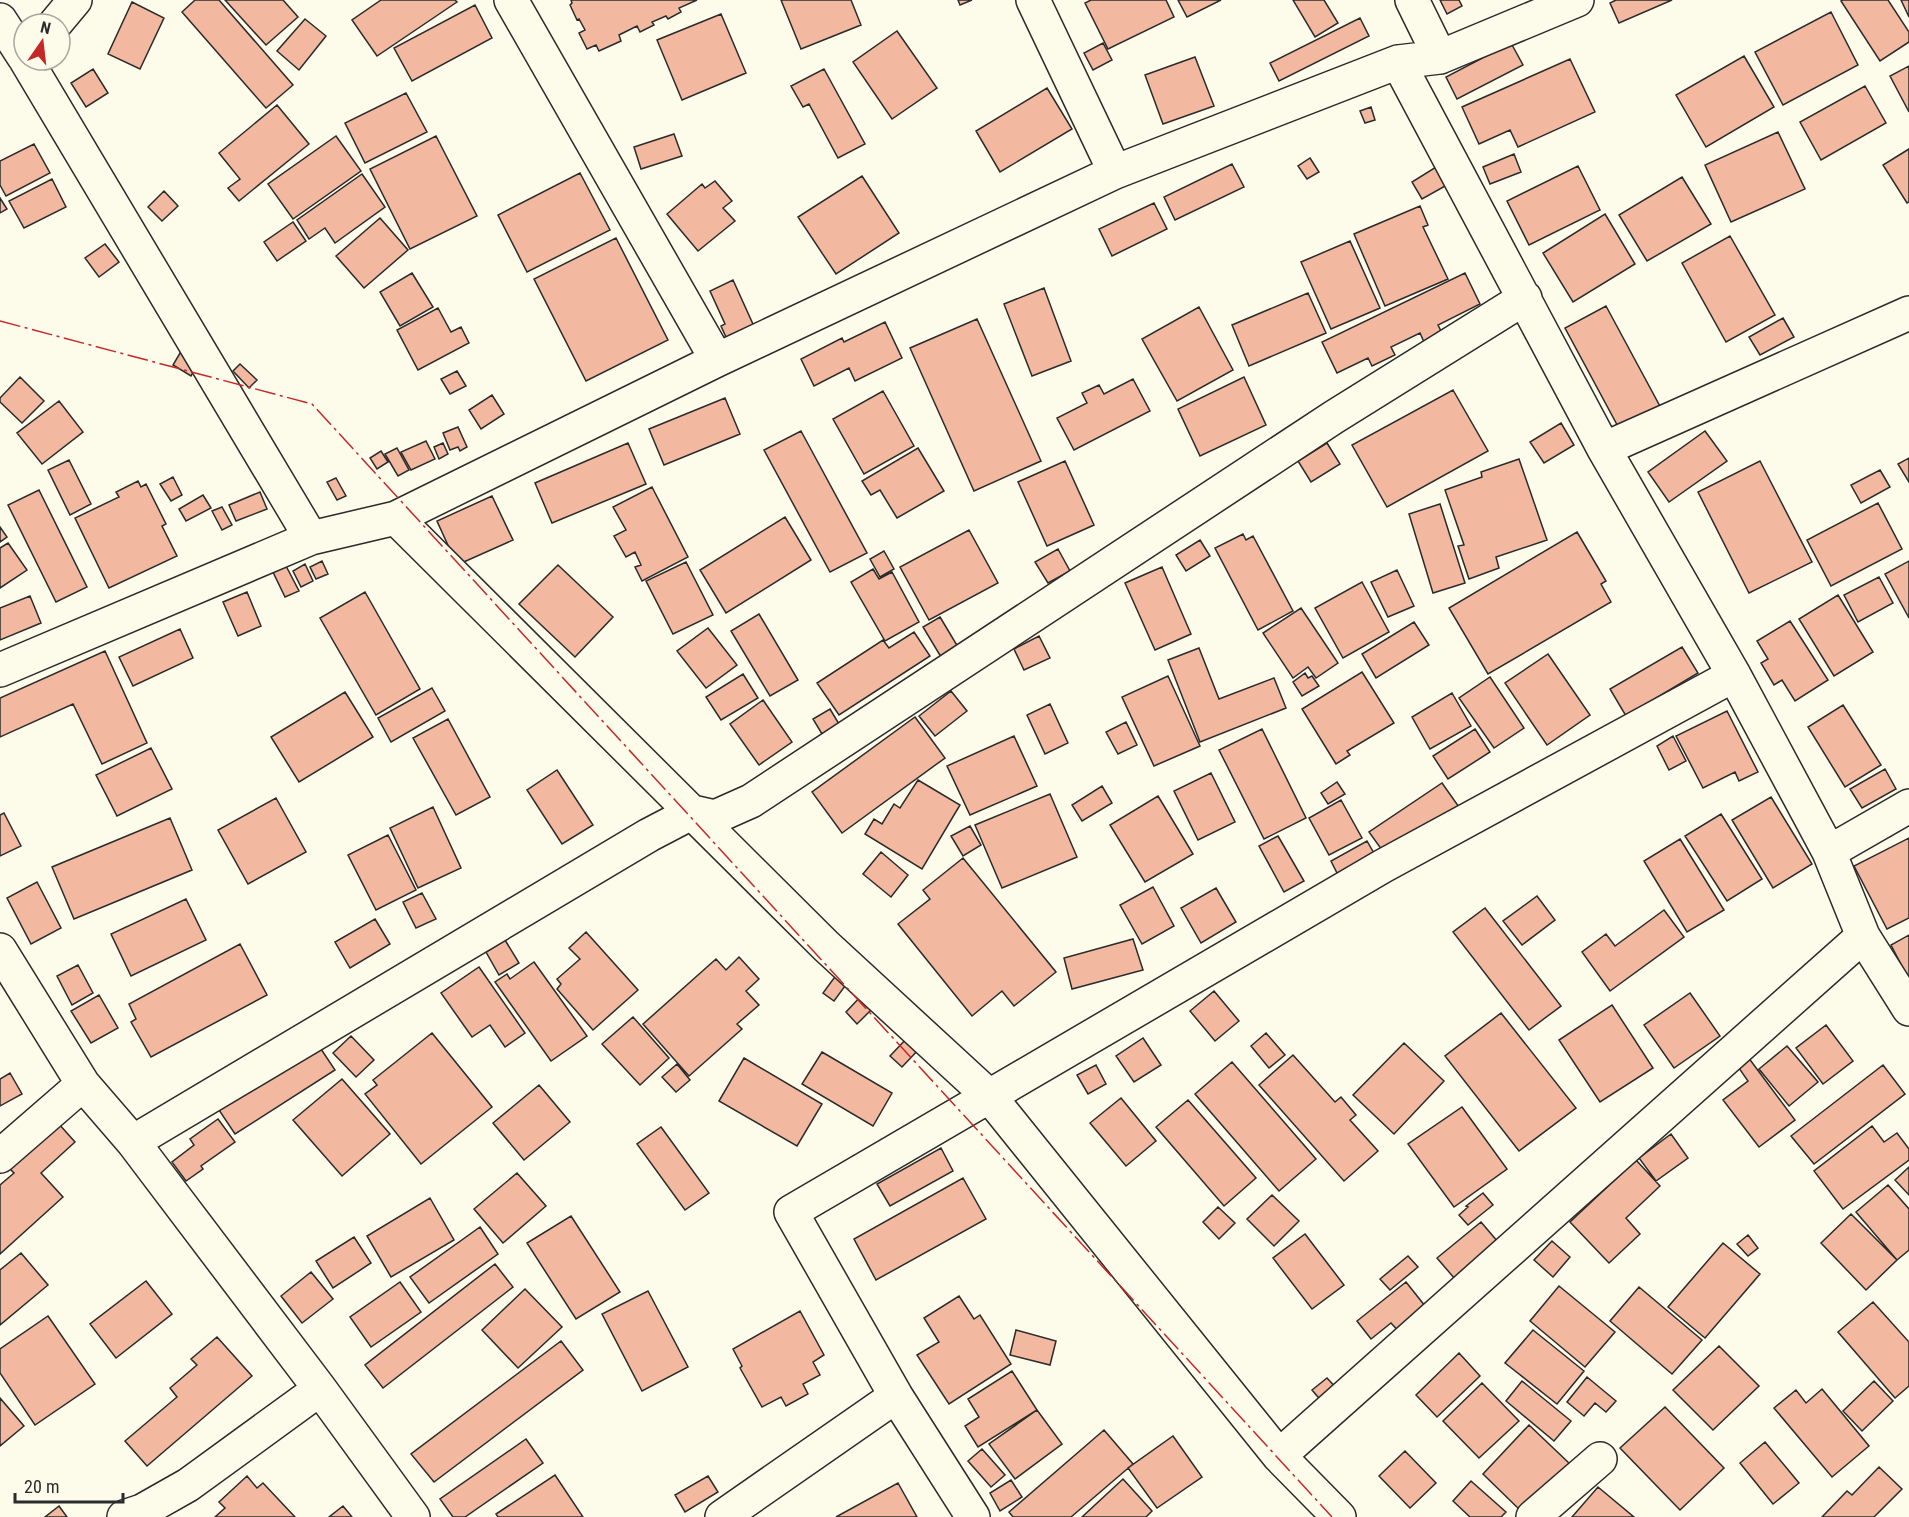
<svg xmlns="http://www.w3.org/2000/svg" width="1909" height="1517" font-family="'Roboto Condensed',sans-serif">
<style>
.building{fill:#f2b8a0;stroke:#2b2b2b;stroke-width:1.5}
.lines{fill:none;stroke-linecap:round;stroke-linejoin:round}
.minor-casing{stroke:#2b2b2b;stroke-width:36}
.minor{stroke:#fdfbea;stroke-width:33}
.power{stroke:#c62828;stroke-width:1.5;stroke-dasharray:21 4.5 3 4.5;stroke-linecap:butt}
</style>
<rect width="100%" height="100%" fill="#fdfbea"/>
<path class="building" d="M195 0H219L293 85 266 108 182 12Z
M225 0H283L298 17 266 45Z
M381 0H455L457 2 377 56 352 20Z
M571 0H697L679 8 681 12 668 19 666 16 652 22 654 25 640 32 637 26 619 35 621 41 599 51 596 45 587 49 579 33 585 30 579 19 577 20 570 5 572 3Z
M781 0H851L861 25 801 49Z
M958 0H972L960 5Z
M1091 0H1166L1174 17 1108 49 1085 3Z
M1178 0H1221L1187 17Z
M1293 0H1324L1338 23 1315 37Z
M1440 0H1459L1462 6 1447 14Z
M1616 0H1672L1619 23 1610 3Z
M1843 0H1888L1909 32V42L1880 61 1841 1Z
M1901 0H1909V17Z
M132 2 164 18 140 69 108 54Z
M475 5 492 38 412 81 394 48Z
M1831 12 1858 65 1783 105 1755 52Z
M721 14 746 73 682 100 657 40Z
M1360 18 1369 36 1279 81 1270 63Z
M305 19 326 36 299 70 277 51Z
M897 31 937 88 892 119 853 62Z
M1103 43 1112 60 1093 70 1084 53Z
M1511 43 1523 65 1457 99 1446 77Z
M1744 56 1774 107 1706 147 1676 95Z
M1195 57 1214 106 1163 124 1145 75Z
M1570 59 1595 112 1518 147 1510 130 1479 144 1462 107Z
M1909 66V112L1890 76Z
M93 69 108 93 86 107 71 83Z
M824 69 865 144 838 158 809 104 803 107 791 86Z
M1865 86 1886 123 1821 160 1800 122Z
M1047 88 1072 129 1000 172 976 131Z
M406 93 427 132 365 163 345 123Z
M277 105 309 144 239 201 228 188 240 179 219 153Z
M1371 107 1375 120 1365 123 1360 111Z
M1778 132 1805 189 1731 222 1705 165Z
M674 134 682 156 641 169 634 147Z
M336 136 361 171 293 219 268 184Z
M436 136 477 216 410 249 370 169Z
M34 144 50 173 6 196 0 185V161Z
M1909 149V202L1907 203 1883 165Z
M1514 154 1521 172 1490 184 1483 167Z
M1310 158 1319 172 1307 179 1298 166Z
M1232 164 1244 187 1175 220 1164 197Z
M1578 166 1600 210 1529 245 1507 201Z
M1436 167 1447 185 1422 199 1412 182Z
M580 173 610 230 527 272 498 215Z
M362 174 385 207 335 243 325 228 309 239 297 220Z
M862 176 899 233 836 274 798 217Z
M1682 177 1711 224 1647 261 1619 215Z
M52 179 66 207 24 228 9 201Z
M715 181 732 201 723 208 735 221 698 251 667 214 702 184 705 188Z
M164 191 178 206 162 221 148 207Z
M0 198 7 209 0 213Z
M1154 203 1167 229 1112 256 1099 229Z
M1420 206 1428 225 1423 227 1448 279 1385 306 1354 234Z
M1605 214 1635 264 1573 302 1543 253Z
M380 218 408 250 364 288 336 256Z
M293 222 306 241 277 261 264 242Z
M1730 236 1775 315 1726 342 1682 263Z
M616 238 668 340 586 381 534 279Z
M1350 241 1380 308 1331 329 1301 262Z
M105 244 119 262 99 277 85 258Z
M412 273 433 307 400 326 380 292Z
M1465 273 1480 304 1438 325 1442 333 1424 342 1420 333 1391 347 1395 355 1372 366 1368 358 1337 373 1322 342Z
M733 280 757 333 730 346 721 326 725 324 710 291Z
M1044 288 1071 361 1032 376 1004 304Z
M1308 293 1326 333 1249 366 1232 325Z
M1606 306 1662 410 1621 432 1565 328Z
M1199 307 1233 370 1177 401 1142 339Z
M438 308 451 332 461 327 469 343 418 370 397 330Z
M1783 318 1794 337 1760 355 1749 337Z
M977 319 1041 461 974 491 910 348Z
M885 322 902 358 855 381 849 368 814 386 801 359 842 338 844 342Z
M183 348 201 359 191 376 173 365Z
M240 364 257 380 249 388 233 371Z
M457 371 466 386 450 394 441 379Z
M20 377 44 401 22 423 0 402V398Z
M1244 377 1266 425 1200 456 1178 409Z
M1133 379 1150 411 1074 450 1057 418 1087 403 1082 393 1099 385 1104 394Z
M1453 390 1488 451 1387 507 1352 445Z
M883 391 914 446 864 474 833 419Z
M492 395 504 414 481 429 469 410Z
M725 398 740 434 664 465 649 429Z
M59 401 83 432 42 464 17 433Z
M1561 423 1574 445 1544 463 1530 442Z
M458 427 467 447 460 451 458 447 450 450 443 433Z
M801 431 867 553 830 572 764 450Z
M1705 431 1727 461 1669 502 1648 472Z
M426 441 435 459 411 470 401 452Z
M443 443 448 454 439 459 434 447Z
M628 443 646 484 552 523 535 483Z
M1327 443 1340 464 1311 482 1298 461Z
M397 448 409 470 398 476 385 454Z
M918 448 944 491 897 518 880 490 871 495 862 481Z
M381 451 388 462 377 469 370 458Z
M1909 458V482L1898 464Z
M1519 459 1547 540 1496 557 1499 568 1469 579 1458 546 1464 545 1445 490 1482 477 1481 472Z
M69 460 91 504 70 515 48 470Z
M1065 461 1094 525 1047 546 1018 482Z
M1760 461 1812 562 1749 593 1698 492Z
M1880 470 1890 487 1861 503 1851 485Z
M173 477 182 495 171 501 160 484Z
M336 478 346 496 337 500 327 482Z
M138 481 141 487 146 484 166 524 162 526 177 556 109 588 75 518 119 497 116 492Z
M652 487 688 557 642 581 635 567 641 565 635 552 626 557 614 536 626 530 613 507Z
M39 490 87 587 56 602 8 505Z
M260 492 267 509 236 521 229 505Z
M203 495 211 508 186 521 179 509Z
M492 496 513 540 457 565 437 521Z
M1878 503 1902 549 1831 586 1807 540Z
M1440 504 1465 583 1433 593 1409 514Z
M222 507 232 525 222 530 212 511Z
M785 517 811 560 726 613 700 570Z
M0 527 7 537 0 542Z
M969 530 998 583 929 620 900 567Z
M1577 532 1606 581 1601 584 1611 602 1488 674 1449 608Z
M1243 534 1246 540 1253 536 1293 611 1258 630 1215 548Z
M1200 540 1210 556 1186 571 1176 555Z
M8 543 27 570 0 588V548Z
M1058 549 1070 571 1048 583 1035 562Z
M884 551 894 569 880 577 870 559Z
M322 561 328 574 316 579 310 567Z
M1909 561V618L1885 574Z
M686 562 713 615 673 634 646 581Z
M285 564 299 591 285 597 272 570Z
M305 564 313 581 301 587 293 571Z
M558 565 613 617 575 657 519 604Z
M1162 567 1191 634 1155 650 1125 583Z
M873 569 879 579 892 572 919 622 885 641 851 582Z
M1397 570 1414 606 1388 617 1371 582Z
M1879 577 1893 603 1858 622 1844 595Z
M1362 582 1389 632 1343 658 1315 608Z
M247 592 261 626 238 636 223 602Z
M365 592 420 689 376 715 320 618Z
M1838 595 1873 652 1834 676 1799 619Z
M30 596 41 623 0 640V608Z
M1301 608 1338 663 1316 678 1308 667 1293 678 1263 633Z
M759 614 798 680 770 696 731 631Z
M940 617 958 647 941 657 923 627Z
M1790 621 1828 680 1795 701 1782 680 1774 685 1761 663 1768 659 1757 641Z
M1414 622 1429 645 1376 678 1362 654Z
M708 628 737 665 706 688 677 651Z
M180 629 193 658 133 686 119 657Z
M914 632 930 656 839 715 817 683 883 640 889 648Z
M1039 636 1050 658 1024 670 1014 649Z
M1682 647 1698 673 1626 716 1610 689Z
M1199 648 1219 699 1274 678 1286 708 1200 742 1168 660Z
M105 651 147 743 102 764 73 704 0 737V698Z
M1548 654 1590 715 1547 745 1505 683Z
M1362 672 1394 723 1347 751 1350 755 1336 764 1302 709Z
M1305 673 1308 678 1312 676 1319 686 1302 696 1293 682Z
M743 674 758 698 721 720 706 697Z
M1168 676 1200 746 1154 766 1122 697Z
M1490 677 1524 728 1494 748 1459 698Z
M432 688 445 711 391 742 378 718Z
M951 691 967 711 935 736 919 716Z
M345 692 373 737 299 782 271 737Z
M1452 693 1471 726 1430 749 1412 717Z
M763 700 792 742 759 765 730 724Z
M1050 704 1068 743 1045 754 1027 715Z
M1843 705 1881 765 1845 787 1808 727Z
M830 709 839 724 822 734 813 719Z
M1727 711 1758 772 1739 781 1735 772 1703 788 1676 736Z
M915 717 945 758 842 833 812 792Z
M448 719 490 797 456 815 413 738Z
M1126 722 1137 745 1118 754 1106 732Z
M1262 729 1306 818 1264 839 1219 750Z
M1475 729 1490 752 1448 779 1433 756Z
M1014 736 1037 786 970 815 947 766Z
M1673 736 1686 761 1669 770 1657 746Z
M151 748 172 789 117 816 96 775Z
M1885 769 1896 789 1862 808 1850 789Z
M557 770 593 825 562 844 527 790Z
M1211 773 1235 822 1198 840 1174 791Z
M918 780 960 805 922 869 865 834 874 819 882 824 894 804 900 808Z
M1337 782 1345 794 1328 804 1321 793Z
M1442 783 1459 807 1387 857 1369 832Z
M1102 786 1112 803 1082 821 1072 805Z
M1050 794 1077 857 1002 888 975 825Z
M1158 796 1193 854 1145 882 1110 825Z
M1771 797 1812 864 1773 888 1732 820Z
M276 798 306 852 248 884 218 830Z
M1341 800 1362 838 1329 855 1309 818Z
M433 807 461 868 418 888 390 828Z
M4 813 21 846 0 856V815Z
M1721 814 1762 879 1727 901 1685 836Z
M170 818 192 870 74 919 52 867Z
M970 826 981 845 963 856 951 836Z
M388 835 416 890 376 910 348 855Z
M1278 836 1304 881 1284 892 1259 846Z
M1909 838V918L1887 929 1854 866Z
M1680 839 1724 910 1687 932 1644 861Z
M1367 841 1375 855 1338 875 1331 861Z
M881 852 908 875 891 897 863 874Z
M963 858 1056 972 1014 1006 1002 991 972 1016 898 924 930 899 923 890Z
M37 882 61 928 31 944 7 898Z
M1153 887 1174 926 1142 944 1120 905Z
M1216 888 1236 922 1201 943 1181 908Z
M422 893 436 919 416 928 403 902Z
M1537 896 1555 920 1522 945 1503 921Z
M186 899 206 940 131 976 111 934Z
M1485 908 1561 1006 1529 1030 1453 932Z
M1664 910 1684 937 1610 991 1582 952 1606 934 1615 946Z
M375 919 390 944 350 968 335 942Z
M586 932 638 990 593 1030 557 989 561 984 557 979 580 959 569 948Z
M1909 935V980L1891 945Z
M1133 939 1143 970 1072 989 1064 958Z
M505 940 519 963 499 975 486 952Z
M240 944 267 995 151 1057 131 1022 136 1019 129 1004Z
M739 957 759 979 746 991 759 1005 737 1024 742 1029 689 1076 643 1024 716 959 726 970Z
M534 962 587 1036 551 1061 495 982 507 974 510 979Z
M78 965 93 993 72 1005 57 976Z
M479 967 525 1033 505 1047 490 1025 472 1037 441 993Z
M837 974 848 982 834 1001 823 993Z
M1214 991 1239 1021 1215 1041 1190 1011Z
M1690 993 1720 1036 1674 1068 1644 1025Z
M99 995 118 1028 91 1043 71 1011Z
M862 995 874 1007 857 1024 846 1012Z
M1612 1005 1653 1068 1600 1102 1559 1040Z
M1501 1013 1576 1108 1519 1151 1445 1056Z
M633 1017 669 1058 640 1085 602 1044Z
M1826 1025 1853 1061 1823 1084 1796 1048Z
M432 1033 492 1107 421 1164 365 1094 377 1085 373 1080Z
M1266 1033 1285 1055 1269 1068 1251 1046Z
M351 1036 374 1060 356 1077 333 1053Z
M908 1037 920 1048 902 1067 890 1056Z
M1143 1038 1161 1065 1134 1082 1116 1056Z
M1404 1043 1444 1081 1394 1134 1353 1095Z
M319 1046 335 1070 235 1134 217 1107Z
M1787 1046 1818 1082 1789 1106 1759 1069Z
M822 1052 892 1093 873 1126 802 1084Z
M1745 1053 1795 1120 1759 1147 1723 1100 1748 1081 1734 1061Z
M1293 1055 1335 1102 1341 1097 1356 1115 1350 1120 1378 1151 1344 1181 1259 1085Z
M744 1058 822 1104 797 1146 719 1101Z
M1232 1062 1316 1159 1279 1191 1195 1094Z
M677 1064 690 1080 676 1092 662 1077Z
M1096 1065 1106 1084 1088 1094 1077 1075Z
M1883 1065 1905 1094 1814 1164 1791 1136Z
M10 1073 22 1094 0 1106V1079Z
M342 1079 390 1134 342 1176 293 1120Z
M539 1085 570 1122 524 1160 493 1123Z
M1121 1098 1156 1141 1126 1166 1090 1123Z
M1188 1100 1256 1178 1224 1206 1156 1127Z
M1462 1107 1507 1169 1454 1207 1408 1144Z
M218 1119 235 1142 201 1166 203 1169 186 1181 172 1162 194 1145 190 1139Z
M58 1123 75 1142 41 1173 63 1197 0 1254V1185L14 1173 8 1167Z
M1872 1126 1884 1142 1897 1133 1909 1149V1160L1843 1209 1814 1171Z
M661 1127 709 1193 685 1210 637 1144Z
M1671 1134 1688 1158 1656 1181 1639 1158Z
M941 1148 953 1171 890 1206 877 1184Z
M1636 1160 1660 1186 1626 1218 1640 1234 1609 1263 1570 1222Z
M1909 1167V1195L1895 1180Z
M517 1173 546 1206 503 1243 474 1209Z
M963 1178 986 1219 876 1280 854 1239Z
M1888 1185 1909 1209V1250L1897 1260 1856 1212Z
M1483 1193 1493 1205 1468 1225 1459 1215 1468 1207 1466 1206Z
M1272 1195 1299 1221 1274 1246 1247 1219Z
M430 1198 454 1240 391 1277 367 1236Z
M1218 1207 1235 1223 1219 1239 1203 1222Z
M1851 1214 1897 1260 1866 1290 1821 1243Z
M571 1216 620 1292 576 1319 527 1243Z
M1481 1222 1498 1242 1455 1279 1437 1258Z
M480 1227 498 1254 429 1303 410 1277Z
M1305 1234 1344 1285 1312 1309 1273 1258Z
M1748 1235 1758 1248 1748 1256 1737 1244Z
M354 1237 371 1263 333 1288 316 1261Z
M1552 1241 1570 1257 1553 1277 1534 1260Z
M1723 1243 1760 1274 1705 1338 1668 1307Z
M21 1253 48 1285 0 1325V1270Z
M1408 1256 1418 1267 1390 1290 1380 1279Z
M495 1264 513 1287 383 1388 365 1365Z
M311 1272 333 1299 302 1323 281 1296Z
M146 1281 172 1314 116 1358 90 1324Z
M400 1282 421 1312 371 1347 350 1317Z
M1406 1282 1429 1311 1401 1334 1391 1323 1371 1339 1357 1321Z
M1559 1286 1615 1332 1585 1367 1530 1321Z
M1639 1287 1702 1340 1672 1374 1610 1321Z
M525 1289 562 1327 518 1368 482 1330Z
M648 1291 688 1367 642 1391 602 1314Z
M959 1296 974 1319 980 1315 1011 1364 949 1404 917 1355 939 1342 924 1318Z
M1873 1302 1909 1342V1386L1895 1398 1838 1332Z
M800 1311 824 1355 813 1362 820 1375 803 1384 808 1394 786 1406 781 1397 762 1407 740 1368 742 1366 733 1349Z
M48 1316 95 1384 35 1425 0 1373V1349Z
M1016 1330 1056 1341 1050 1365 1010 1355Z
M1533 1330 1584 1371 1557 1404 1505 1363Z
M217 1337 252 1376 147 1466 125 1441 177 1397 170 1388 197 1365 191 1359Z
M561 1341 583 1370 434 1482 411 1454Z
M1719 1346 1759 1386 1713 1430 1673 1390Z
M1459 1353 1480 1376 1437 1417 1416 1395Z
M1012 1371 1037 1410 978 1447 965 1426 979 1417 968 1399Z
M1587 1377 1616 1401 1606 1412 1595 1403 1584 1416 1567 1402Z
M1327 1378 1339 1391 1324 1404 1312 1390Z
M1522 1381 1571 1421 1554 1441 1506 1401Z
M1874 1381 1893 1401 1862 1431 1843 1411Z
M1482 1383 1519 1421 1479 1458 1443 1421Z
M1822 1389 1869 1446 1832 1477 1774 1408 1796 1390 1806 1403Z
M0 1398 24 1426 0 1446Z
M1665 1407 1724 1468 1680 1510 1620 1448Z
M1037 1410 1062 1444 1015 1479 989 1444Z
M1529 1425 1570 1464 1523 1513 1483 1474Z
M1104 1430 1133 1464 1071 1517H1013L1009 1512Z
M1173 1436 1202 1477 1157 1508 1128 1468Z
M526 1439 543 1463 465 1517H453L440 1499Z
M1765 1442 1799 1483 1773 1504 1740 1463Z
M982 1449 1005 1475 991 1487 968 1461Z
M1405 1451 1436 1483 1410 1508 1379 1476Z
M1879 1467 1902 1489 1874 1517H1822L1847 1491 1852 1495Z
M555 1475 583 1517H498L496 1514Z
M247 1476 257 1488 263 1483 295 1517H215L225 1508 219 1502Z
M708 1476 718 1492 685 1512 675 1495Z
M1123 1479 1152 1511 1146 1517H1082Z
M1011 1480 1022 1497 1000 1511 990 1493Z
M1471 1481 1506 1512 1501 1517H1470L1453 1501Z
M898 1483 917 1517H836Z
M1598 1487 1634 1517H1572Z
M59 1506 67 1517H45Z
M343 1506 352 1517H329Z"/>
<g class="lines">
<defs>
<path id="minor" d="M511 0 717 360
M1033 0 1115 172
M1412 0 1440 57
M0 20 24 57
M55 24 75 0
M26 60 311 538
M1398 62 1604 449 1734 675 1829 852 1863 936 1909 1009
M1604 449 1909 313
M396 518 826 946 990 1097 1279 1456 1339 1517
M0 670 311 538 396 518 717 360 1115 172 1398 62 1440 57 1577 0
M1829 852 1909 806
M0 950 83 1084 133 1142 320 1389 413 1517
M133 1142 649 835 693 812 715 817 751 801 1334 417 1525 298
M0 1156 83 1084
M1279 1456 1863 936
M124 1517 142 1511 188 1485 320 1389
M722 1517 896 1396
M973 1517 896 1396 791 1212 1383 866 1734 675
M1533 1517 1600 1459"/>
</defs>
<use href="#minor" class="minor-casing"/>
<use href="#minor" class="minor"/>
<path class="power" d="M0 321 312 404 1332 1517"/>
</g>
<g transform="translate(42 42) rotate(14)"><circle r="28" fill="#fdfbea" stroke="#a9a89e" stroke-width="1.5"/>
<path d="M0-4.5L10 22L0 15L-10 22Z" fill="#c62828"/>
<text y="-9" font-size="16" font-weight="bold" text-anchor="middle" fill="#2b2b2b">N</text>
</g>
<path d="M15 1493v9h108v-9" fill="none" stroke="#2b2b2b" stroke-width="3"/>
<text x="24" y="1493" font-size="18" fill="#2b2b2b" stroke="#fdfbea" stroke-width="4.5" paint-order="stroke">20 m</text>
</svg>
